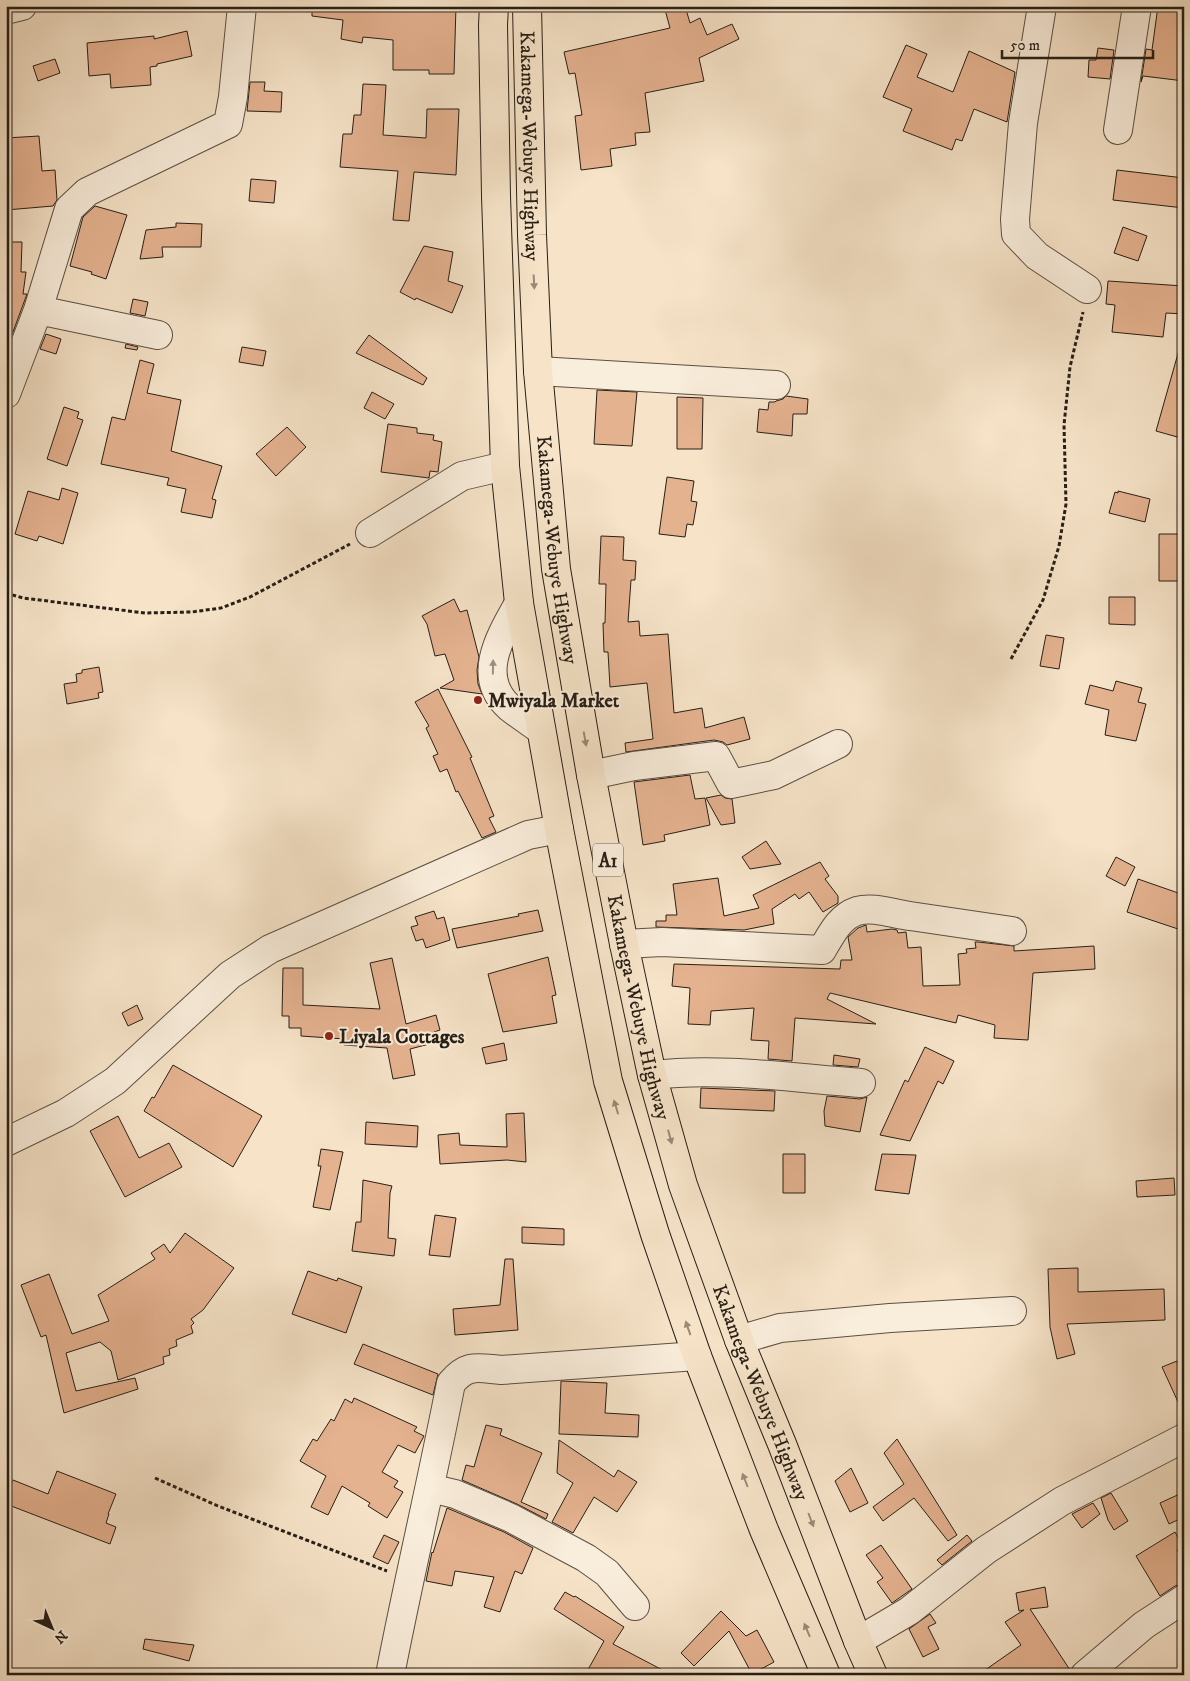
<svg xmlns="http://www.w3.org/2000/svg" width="1190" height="1681" font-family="'IM FELL DW Pica',serif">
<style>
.building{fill:#e5b290;stroke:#271f16}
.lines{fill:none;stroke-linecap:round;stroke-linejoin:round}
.minor-casing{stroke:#5b5042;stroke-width:30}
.highway-casing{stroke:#271f16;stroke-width:30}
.path{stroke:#271f16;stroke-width:3;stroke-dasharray:4 2.5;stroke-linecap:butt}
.minor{stroke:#f9eddb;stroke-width:28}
.highway{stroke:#f6e3c8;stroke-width:28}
.oneway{fill:#998b78}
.oneway2{fill:#9a9082}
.poi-dot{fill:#8f2418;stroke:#f9eddb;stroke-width:2}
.labels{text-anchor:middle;stroke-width:4;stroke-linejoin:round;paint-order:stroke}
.shield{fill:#f9eddb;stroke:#665d51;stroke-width:1}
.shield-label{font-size:19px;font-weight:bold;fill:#271f16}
.street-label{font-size:20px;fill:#271f16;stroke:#f9eddb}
.poi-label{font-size:20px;font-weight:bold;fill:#271f16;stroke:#f9eddb;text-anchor:start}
</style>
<rect width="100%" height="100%" fill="#f6e3c8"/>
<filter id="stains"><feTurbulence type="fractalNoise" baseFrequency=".004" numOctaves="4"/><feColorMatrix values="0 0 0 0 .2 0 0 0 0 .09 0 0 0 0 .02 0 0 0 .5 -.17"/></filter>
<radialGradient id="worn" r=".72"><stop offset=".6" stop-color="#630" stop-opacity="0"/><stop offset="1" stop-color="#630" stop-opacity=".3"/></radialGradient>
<path class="building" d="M312 6H456L454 74H429V70H393V40L363 37 362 43 341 39 343 20 312 16Z
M664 6H685L690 23 700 18 707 35 732 24 739 39 699 58 704 81 645 93 650 132 635 133 636 145 610 149 612 166 581 170 575 116 582 115 575 73 569 74 564 52 670 28Z
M1158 6H1184V81L1143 76 1141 82 1146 49 1152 50Z
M187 31 192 56 157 64V66L150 67 151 85 111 88 110 74 89 76 87 43 154 36V39Z
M906 45 927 54 917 77 953 92 969 51 1015 72 1007 122 974 109 962 141 956 139 952 150 903 131 912 109 883 97Z
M1098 48 1114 50 1110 79 1088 77 1089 60H1096Z
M55 59 60 73 38 81 33 66Z
M250 82H265L264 91 282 92 281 112 247 111Z
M363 84 386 85 383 135 426 138 427 109H459L456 175 414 172 409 221 393 220 398 171 340 167 343 134H352L354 115H361Z
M39 136 42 171 55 170 57 200 53 206 6 210V138Z
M1117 170 1184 178V208L1113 200Z
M251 179 276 181 274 203 249 201Z
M95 206 127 215 106 279 91 274 92 272 70 266 83 217Z
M176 223 202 224 201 247H162L163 257 140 259 146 230 176 227Z
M1123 227 1147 236 1138 261 1114 253Z
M6 242H22L21 272H26L23 294H27L10 340 6 338Z
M424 246 453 252 448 281 463 286 452 313 416 298 415 300 400 292Z
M1108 281 1184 286V314L1166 313 1163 337 1112 332 1115 305 1106 304Z
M133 299 148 302 145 316 130 313Z
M46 334 61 339 56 354 40 349Z
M369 335 427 378 423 385 356 353Z
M126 344 138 347 137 350 125 348Z
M242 347 266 351 263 366 239 362Z
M1179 350H1184V428L1181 438 1156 431Z
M140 360 154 364 147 393 181 400 171 451 222 466 212 499 216 500 212 518 181 512 186 489 167 485 169 478 101 464 112 417 125 420Z
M597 390 637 392 632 446 594 444Z
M372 392 394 404 385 419 364 408Z
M786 396 808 399 807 414H793L792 436 757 432 759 409 768 410 769 402H775L776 401 783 399Z
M677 397 703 398 702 449H677Z
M64 407 79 412 77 418 83 420 67 466 47 459Z
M388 424 417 428V433L434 435 433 440 442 442 438 472 430 471 429 478 381 472Z
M287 427 306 447 276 476 256 454Z
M667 477 694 481 691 501 697 502 693 525 687 524 685 537 659 534Z
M62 488 78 493 63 544 39 536 37 541 15 534 28 491 59 500Z
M1118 491 1150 499 1145 522 1109 513 1115 492 1118 493Z
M1159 534H1184V581H1159Z
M601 536 624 537 623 560 636 561 635 580H631L628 622 639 621 640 636 668 634 674 713 702 708 705 728 744 717 750 739 727 745 723 742 714 740 626 752 625 743 653 739 647 683 610 687 608 652H604L603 623H605L606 584H599Z
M1109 597H1135V625L1109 624Z
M454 599 460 612 467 610 479 657 477 670 478 684 482 694 440 688 454 680 445 654 435 656 427 624 422 616Z
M1046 635 1064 638 1059 669 1040 666Z
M99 667 103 692 98 693 99 698 67 704 64 684 77 682 76 674 82 673V670Z
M1116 681 1142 688 1138 702 1146 704 1136 741 1105 735 1109 710 1085 704 1090 685 1113 691Z
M438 689 472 757 470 758 494 816 489 818 496 832 482 838 458 791 456 792 447 769 440 772 433 756 438 754 426 728 429 726 415 702Z
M690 775 695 799 705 798 710 825 664 835 665 841 643 845 634 782Z
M721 795 725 798 732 799 735 823 721 825 706 798Z
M766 841 781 864 750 869 742 857Z
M1116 857 1135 867 1125 886 1106 876Z
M820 862 829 876 825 879 838 896V903L823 912 809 892 799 899 795 894 772 909 774 924 744 930 656 927V921H666V915H677L673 884 718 878 724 916 759 908 753 895Z
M1138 879 1184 895V913L1178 929 1127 912Z
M538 910 543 931 457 948 452 929 519 916 518 914Z
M434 911 437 919 444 917 450 940 426 948 423 939 416 941 411 927 418 925 415 917Z
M866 925 867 932 892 929 897 930 898 933 906 932 908 948 921 947 923 986 960 985 958 954 967 953 966 949 976 948 975 942H978L1014 946V951L1094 946 1095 969 1033 973 1028 1040 994 1038 995 1025 958 1015 956 1023 830 993 827 999 876 1024 795 1018 792 1061 768 1059 769 1041 751 1040 754 1008 711 1011 710 1025 688 1024 690 988 672 986 674 964 840 969 841 960H852L848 937 858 928Z
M548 957 556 995 552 996 557 1023 503 1032 488 974Z
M392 958 406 1024 436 1015 440 1030 434 1032 437 1042 410 1049 415 1075 393 1079 387 1048 344 1045 345 1039 301 1036V1028H289V1016H282L283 968H303V1005L380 1009 370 963Z
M137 1005 143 1019 128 1026 122 1013Z
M504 1043 507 1060 486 1064 482 1048Z
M925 1047 954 1061 943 1084 938 1081 910 1141 880 1135 905 1080 908 1082Z
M834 1055 860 1059 858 1067 833 1065Z
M173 1065 262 1116 233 1167 144 1111 152 1097 154 1098Z
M701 1088 775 1091 774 1111 700 1108Z
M827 1096 860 1099 867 1097 860 1132 825 1126 824 1111Z
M524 1113 526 1162 507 1160 440 1164 438 1135 459 1133 460 1145 507 1147 506 1114Z
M118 1116 139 1158 169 1143 182 1167 125 1197 90 1131Z
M366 1122 418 1126 417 1147 365 1144Z
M321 1149 343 1152 330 1210 313 1207 321 1166H318Z
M783 1154H805V1193H783Z
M882 1154 916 1155 909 1194 875 1190Z
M1174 1178 1175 1195 1137 1197 1136 1181Z
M363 1180 392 1186 390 1193 388 1238 396 1239 394 1256 352 1251 356 1222H361Z
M435 1215 456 1218 450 1257 429 1255Z
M522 1227 564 1229V1245L522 1243Z
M185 1233 234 1268 203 1310 191 1319 194 1323 191 1326 193 1333 176 1340 177 1346 169 1349 170 1355 163 1357 164 1364 118 1380 111 1351 100 1342 66 1353 76 1391 135 1378 138 1389 64 1413 46 1335 41 1337 21 1285 49 1274 72 1334 109 1321 98 1295 155 1259 151 1253 164 1244 170 1253Z
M505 1259H513L518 1330 455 1335 453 1309 500 1305Z
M1078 1268V1292L1164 1289 1165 1320 1067 1324 1075 1354 1057 1359 1050 1327 1048 1269Z
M308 1271 337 1281 338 1278 362 1287 346 1333 292 1314Z
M363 1344 438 1374 433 1395 354 1364Z
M1177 1361 1184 1376V1415L1162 1367Z
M561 1381 607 1383 605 1413 639 1415 638 1437 559 1434Z
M354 1398 417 1427 414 1431 424 1436 415 1453 398 1445 382 1472 398 1481 394 1487 403 1492 387 1518 368 1506 370 1503 342 1486 328 1515 311 1507 326 1476 300 1461 313 1439 317 1441 331 1419 334 1421 345 1399 352 1403Z
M486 1425 502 1429 500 1435 542 1453 521 1502 548 1514 546 1519 517 1504 462 1480 466 1465 474 1467Z
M897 1439 957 1535 948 1541 914 1498 883 1521 873 1507 904 1484 884 1453Z
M559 1440 614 1477 618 1470 637 1482 617 1512 594 1497 573 1533 552 1522 573 1483 557 1473Z
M851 1468 868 1503 850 1512 835 1481Z
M57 1471 116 1494 108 1514H109L106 1523 116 1527 110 1544 6 1504V1497L13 1480 48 1494Z
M1184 1492V1517L1169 1524 1160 1503Z
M1111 1493 1128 1521 1114 1530 1108 1520 1101 1498Z
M1093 1503 1100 1514 1082 1528 1072 1514Z
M447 1508 504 1532 533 1548 522 1574 515 1571 500 1612 484 1607 494 1577 455 1571 452 1586 426 1581 432 1552 433 1553Z
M1175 1532 1183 1547 1177 1550 1184 1562V1583L1175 1586 1160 1596 1136 1556Z
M384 1535 399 1542 388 1564 373 1557Z
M967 1535 972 1541 942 1565 937 1560Z
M881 1545 912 1589 892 1603 877 1582 883 1578 866 1555Z
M1045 1587 1048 1607 1030 1609 1070 1670V1675H978L1021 1645 1005 1622 1024 1610 1019 1611 1016 1593Z
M565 1592 574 1597 575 1596 624 1627 613 1644 672 1675H585L604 1641 554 1609Z
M721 1611 746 1636 757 1630 774 1662 752 1674 729 1631 694 1666 681 1653Z
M930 1614 936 1623 928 1627 939 1649 923 1657 909 1629Z
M145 1639 194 1645 189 1661 143 1649Z"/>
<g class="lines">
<defs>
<path id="minor" d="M1042 6 1023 123 1015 219 1016 234 1037 256 1087 289
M6 10 22 6
M1118 130 1137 6
M38 310 158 335
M538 371 776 385
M6 394 38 310 69 209 87 192 228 124 233 97 242 6
M370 533 462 476 505 466
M519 603C501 635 475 676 509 707 519 715 530 722 541 730
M591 775 634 766 716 756 731 784 774 775 838 744
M624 944 662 942 822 950C831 935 839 917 857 911 874 906 893 914 910 916 944 921 978 926 1012 931
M652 1075C721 1067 792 1078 861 1083
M6 1142 66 1113 115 1081 230 975 270 949 528 835 559 829
M739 1340 780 1328 890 1318 1012 1311
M430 1488 455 1494 511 1518 586 1558 607 1573 635 1606
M858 1641 909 1611 986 1550 1062 1501 1184 1438
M390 1675C409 1577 432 1481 451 1383 468 1363 478 1368 501 1370L697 1356
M1085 1675 1144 1625 1184 1599"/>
<g id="highway">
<path d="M494 6 493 25 496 196 505 466 519 603 559 829 608 1081 655 1234 697 1356 764 1530 826 1675"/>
<path id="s1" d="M527 6 532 235 538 371 556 569 591 775 624 944 652 1075 683 1185 739 1340 782 1444 858 1641 873 1675"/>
</g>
</defs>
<use href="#minor" class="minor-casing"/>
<use href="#highway" class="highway-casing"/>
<path class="path" d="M6 593 23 598 145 613 192 612 221 608 250 597 350 544
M1011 659 1043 600 1059 546 1066 504 1064 425 1070 367 1083 312
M155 1478 218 1506 387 1571"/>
<use href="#minor" class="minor"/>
<use href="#highway" class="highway"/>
</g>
<defs><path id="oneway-solid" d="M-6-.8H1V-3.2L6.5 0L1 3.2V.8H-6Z" transform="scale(1.25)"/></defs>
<g class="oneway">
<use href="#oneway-solid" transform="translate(534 282) rotate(87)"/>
<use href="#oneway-solid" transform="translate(585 739) rotate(80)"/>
<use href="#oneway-solid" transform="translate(616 1107) rotate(-107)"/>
<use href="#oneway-solid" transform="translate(670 1137) rotate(75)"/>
<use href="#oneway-solid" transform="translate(688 1328) rotate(-109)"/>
<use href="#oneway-solid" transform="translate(745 1480) rotate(-111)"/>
<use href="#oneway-solid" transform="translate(811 1520) rotate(69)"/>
<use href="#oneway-solid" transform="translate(807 1630) rotate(-113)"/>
</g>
<use class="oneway2" href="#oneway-solid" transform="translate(493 667) rotate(-89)"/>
<g class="poi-dot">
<circle cx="478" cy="700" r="5"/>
<circle cx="329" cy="1036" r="5"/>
</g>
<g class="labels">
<rect class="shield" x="593" y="843.5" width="30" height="33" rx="4"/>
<g class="shield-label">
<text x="608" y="867">A1</text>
</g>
<g class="street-label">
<text dy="7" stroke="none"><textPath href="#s1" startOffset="140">Kakamega-Webuye Highway</textPath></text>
<text dy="7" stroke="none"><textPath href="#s1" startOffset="545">Kakamega-Webuye Highway</textPath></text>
<text dy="7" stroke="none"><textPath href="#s1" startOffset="1010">Kakamega-Webuye Highway</textPath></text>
<text dy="7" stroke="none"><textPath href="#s1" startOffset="1415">Kakamega-Webuye Highway</textPath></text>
</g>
<g class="poi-label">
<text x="488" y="707">Mwiyala Market</text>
<text x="339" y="1043">Liyala Cottages</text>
</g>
</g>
<rect width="1190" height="1681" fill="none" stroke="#f6e3c8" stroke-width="25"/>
<rect x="8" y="8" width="1175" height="1666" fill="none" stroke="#271f16" stroke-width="2.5"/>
<rect x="12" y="12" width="1165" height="1656" fill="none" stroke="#271f16"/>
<g transform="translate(52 1628) rotate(136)" stroke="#f9eddb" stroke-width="4" paint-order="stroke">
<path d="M0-4L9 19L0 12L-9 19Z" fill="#271f16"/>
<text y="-8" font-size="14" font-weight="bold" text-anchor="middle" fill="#271f16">N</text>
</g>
<path d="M1002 50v8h151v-8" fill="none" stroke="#271f16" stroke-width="2.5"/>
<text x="1010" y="50" font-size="15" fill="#271f16" stroke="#f9eddb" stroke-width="4" paint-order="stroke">50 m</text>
<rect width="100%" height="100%" filter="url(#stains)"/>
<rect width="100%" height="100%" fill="url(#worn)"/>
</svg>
